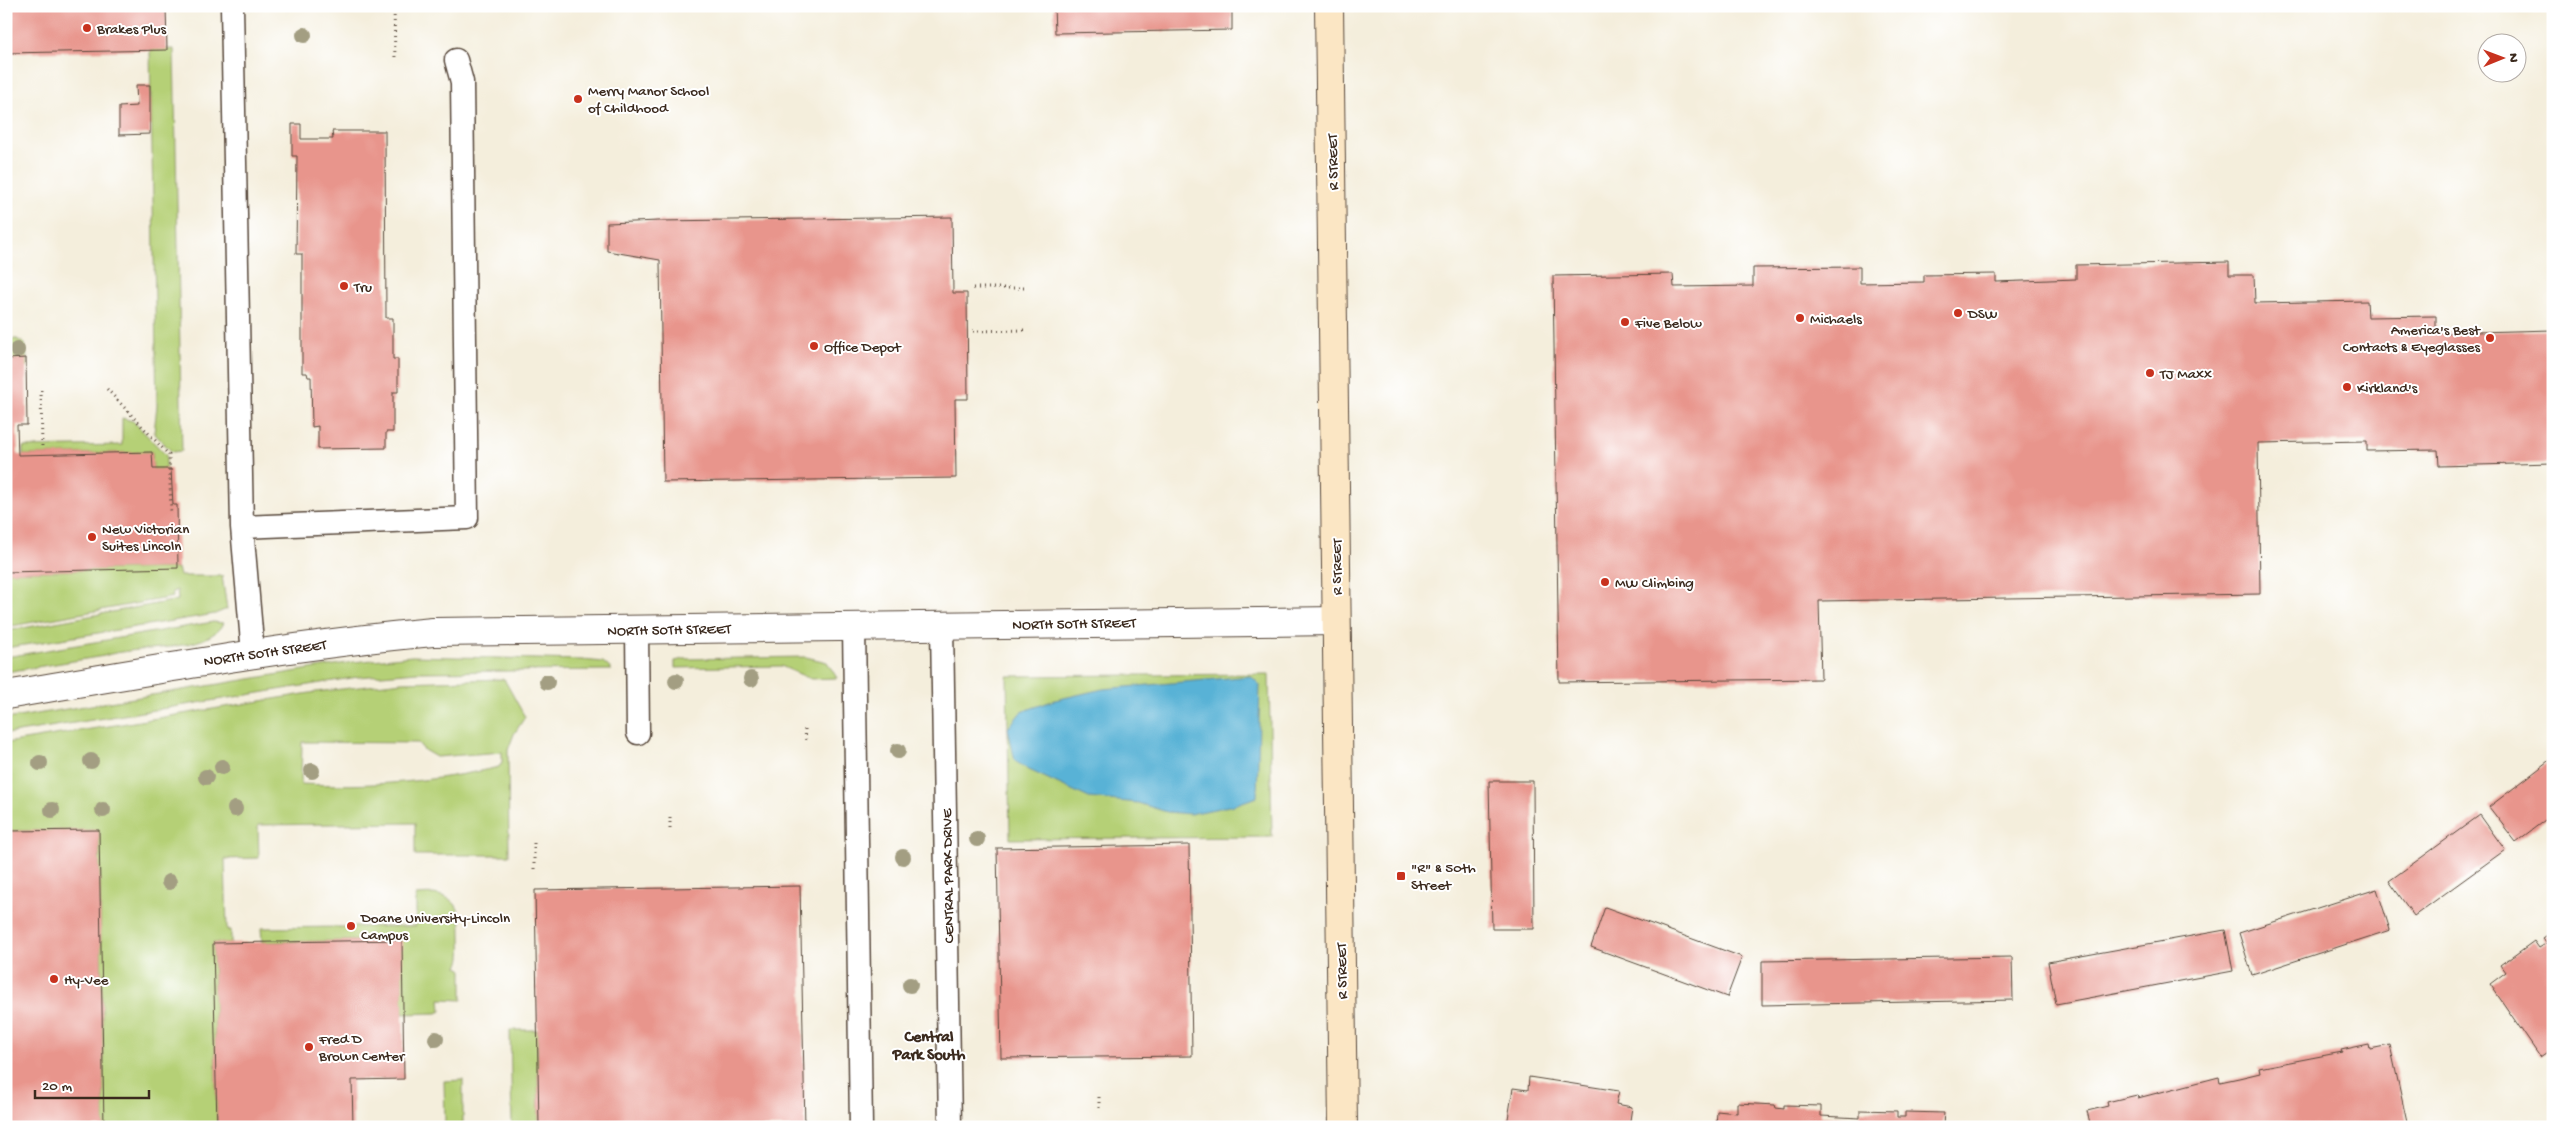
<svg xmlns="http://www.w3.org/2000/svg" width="2559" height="1133" font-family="'Gochi Hand',sans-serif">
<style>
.green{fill:#b5d076;stroke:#787d4a;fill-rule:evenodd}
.water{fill:#59b2d6;stroke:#4a6e7a}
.building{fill:#e8958c}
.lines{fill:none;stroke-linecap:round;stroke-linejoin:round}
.service-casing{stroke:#57473a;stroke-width:25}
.minor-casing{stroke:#57473a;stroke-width:30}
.secondary-casing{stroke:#57473a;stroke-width:30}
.path{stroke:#57473a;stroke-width:3;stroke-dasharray:1 4;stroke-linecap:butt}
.service{stroke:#fff;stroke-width:22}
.minor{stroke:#fff;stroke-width:28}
.secondary{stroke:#fbe6c4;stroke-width:28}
.tree{fill:#a39e82}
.poi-dot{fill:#c8321e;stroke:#fff;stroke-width:2}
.labels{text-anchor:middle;stroke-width:4;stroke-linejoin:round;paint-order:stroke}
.poi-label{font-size:15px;fill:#3b2a1e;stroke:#fff;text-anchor:start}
.street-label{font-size:15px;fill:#3b2a1e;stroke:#fff}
.neighbourhood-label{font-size:16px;font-weight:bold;fill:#3b2a1e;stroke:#fff}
</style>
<rect width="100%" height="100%" fill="#fff"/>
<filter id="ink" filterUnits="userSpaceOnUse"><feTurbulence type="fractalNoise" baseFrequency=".02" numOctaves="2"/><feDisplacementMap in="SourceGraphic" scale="10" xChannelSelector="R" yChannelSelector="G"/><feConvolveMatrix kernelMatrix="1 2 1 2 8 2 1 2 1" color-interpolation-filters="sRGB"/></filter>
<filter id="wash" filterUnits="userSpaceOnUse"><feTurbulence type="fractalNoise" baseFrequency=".0096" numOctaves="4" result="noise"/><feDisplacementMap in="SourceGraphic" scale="20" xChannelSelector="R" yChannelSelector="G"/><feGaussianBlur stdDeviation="1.12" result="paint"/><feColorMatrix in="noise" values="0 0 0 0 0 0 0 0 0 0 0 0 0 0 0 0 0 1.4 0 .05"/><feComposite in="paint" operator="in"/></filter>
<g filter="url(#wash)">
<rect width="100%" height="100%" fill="#f4eedc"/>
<path class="green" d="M174 49 182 451 172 452 154 433 157 405 150 50Z
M6 339H17L25 344 28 366 24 370 6 371Z
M122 418 133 421 166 455V469H153L152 452 23 455V447L122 445Z
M178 568 180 576H222L227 609 215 614 6 648V631L178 600 177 590 172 592 173 597 6 627V572Z
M213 622 223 623C209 654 133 645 104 656L6 672V657Z
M412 656 583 660 603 662 612 670 417 672 358 677 6 734V719L353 662Z
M806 657 827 662 837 678 811 679 781 666 675 668V661L684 659Z
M1269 674 1272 837 1010 839 1007 676Z
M504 679 525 717 514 734 508 750 509 855H415V823L258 825 259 858 225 859 227 930H231V943H213L217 1127H104L99 830 6 831V743L316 692 402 682ZM302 742 418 743 424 750 436 757 502 752V762L499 767C433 782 368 787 301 784Z
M433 894C460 898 461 912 461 936 461 947 463 957 458 967L462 969V1000L440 999 441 1011 437 1013 403 1014 401 940 262 942 261 928H263L416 926V895Z
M510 1030H537L539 1127H512Z
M463 1080V1127H443L445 1120 444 1081Z"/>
<path class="water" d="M1251 676 1260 685 1257 797 1234 805 1190 814 1167 812 1138 803 1089 798 1029 770 1015 761 1008 728 1021 712 1055 700 1103 689Z"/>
<g id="blocks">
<path class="building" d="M6 6H166L167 50 6 53Z
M1054 6H1232V30L1055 33Z
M136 85H150V134L119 135V107L137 106Z
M292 124H301V139H333L332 131H385L386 318H393V359H398V392H393V432H386V448L318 449V426L312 427 311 377H308L307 373H302V254H296L297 156H292Z
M952 217 953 293H967L968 399H955L956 478 663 482 660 260 607 251V223L659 221Z
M2229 262V275H2254L2255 303 2367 301 2368 317 2436 316V333L2553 330V463L2439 466 2438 450 2367 451V441L2258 443 2260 594 1819 601 1821 679 1559 682 1553 276 1673 274 1674 287 1753 286V268L1860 267V283L1924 282V275L1996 274V282L2076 279V265Z
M26 358 27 425H17L18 455 152 452 153 469H171L173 505H177L178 568 6 572V359Z
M2553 758V814L2516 842 2489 807Z
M1489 781H1533L1534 929H1492Z
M2480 815 2505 850 2414 916 2389 881Z
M99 830 104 1127H6V831Z
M1189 845 1192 1056 1001 1058 997 848Z
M800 886 805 1127H539L535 890Z
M2377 889 2390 930 2252 975 2239 933Z
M1605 907 1742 957 1727 997 1591 947Z
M2225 930 2233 971 2056 1004 2048 962Z
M2553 931V1048L2540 1057 2490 984 2506 972 2501 965 2534 941 2539 948 2547 943 2543 938Z
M402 940 404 1079 352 1080 353 1127H217L213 943Z
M2012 957 2013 1000 1762 1005V961Z
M2369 1044 2370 1049 2390 1045 2408 1127H2091L2087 1111 2108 1106 2107 1102 2137 1095 2138 1098 2219 1077 2220 1082 2239 1078 2260 1073 2259 1068 2342 1052 2341 1050Z
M1529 1077 1619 1091 1616 1104 1632 1107 1629 1127H1510L1507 1125 1513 1088 1528 1090Z
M1737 1103 1775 1105 1776 1108 1784 1109V1105L1821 1106V1116L1860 1118V1110L1897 1111V1117H1905V1112L1944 1113 1943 1124 1963 1125V1127H1716L1717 1111 1737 1113Z"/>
</g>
</g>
<g filter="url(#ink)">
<use href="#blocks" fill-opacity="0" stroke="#57473a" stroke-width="1"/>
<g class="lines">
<defs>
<path id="service" d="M232 6 242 527 253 654
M242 527 467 518 462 82 456 60
M942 626 950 1127
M854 627 861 1127
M637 630 638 733"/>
<path id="minor" d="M6 695C148 671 290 645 433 632L1336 621"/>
<path id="secondary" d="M1329 6 1343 1127"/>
</defs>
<use href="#service" class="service-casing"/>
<use href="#minor" class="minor-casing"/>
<use href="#secondary" class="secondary-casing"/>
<path class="path" d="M394 6 395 60
M973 288H1024
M973 331 1025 330
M107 389 169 455 171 512
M41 390 42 447
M805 729 806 743
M670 817V832
M534 869V841
M1099 1108V1095"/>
<use href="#service" class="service"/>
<use href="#minor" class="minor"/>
<use href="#secondary" class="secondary"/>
</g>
<g class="tree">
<circle cx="304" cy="35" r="8"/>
<circle cx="17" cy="350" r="8"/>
<circle cx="751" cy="679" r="8"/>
<circle cx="676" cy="681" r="8"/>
<circle cx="547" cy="682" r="8"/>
<circle cx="898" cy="751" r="8"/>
<circle cx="91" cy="761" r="8"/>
<circle cx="40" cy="763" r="8"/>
<circle cx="222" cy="767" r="8"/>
<circle cx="312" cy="771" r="8"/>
<circle cx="206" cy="777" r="8"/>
<circle cx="235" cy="809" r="8"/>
<circle cx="52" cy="810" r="8"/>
<circle cx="103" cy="810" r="8"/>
<circle cx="977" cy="839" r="8"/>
<circle cx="903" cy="857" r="8"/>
<circle cx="169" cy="882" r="8"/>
<circle cx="910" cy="985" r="8"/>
<circle cx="436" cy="1039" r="8"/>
</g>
</g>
<g class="poi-dot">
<circle cx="87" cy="28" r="5"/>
<circle cx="578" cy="99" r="5"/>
<circle cx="344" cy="286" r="5"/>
<circle cx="1958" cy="313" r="5"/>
<circle cx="1800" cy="318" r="5"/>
<circle cx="1625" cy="322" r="5"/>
<circle cx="2490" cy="338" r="5"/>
<circle cx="814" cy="346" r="5"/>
<circle cx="2150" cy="373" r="5"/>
<circle cx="2347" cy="387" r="5"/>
<circle cx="92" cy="537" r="5"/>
<circle cx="1605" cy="582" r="5"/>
<rect x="1396" y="871" width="10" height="10" rx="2.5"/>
<circle cx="351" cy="926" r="5"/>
<circle cx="54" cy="979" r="5"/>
<circle cx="309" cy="1047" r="5"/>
</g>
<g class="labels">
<g class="poi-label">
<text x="97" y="33">Brakes Plus</text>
<text x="588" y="95">Merry Manor School<tspan x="588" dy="17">of Childhood</tspan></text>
<text x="354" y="291">Tru</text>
<text x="1968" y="318">DSW</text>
<text x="1810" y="323">Michaels</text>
<text x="1635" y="327">Five Below</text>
<text x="2480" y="334" text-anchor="end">America's Best<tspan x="2480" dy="17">Contacts &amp; Eyeglasses</tspan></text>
<text x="824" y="351">Office Depot</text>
<text x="2160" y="378">TJ Maxx</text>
<text x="2357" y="392">Kirkland's</text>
<text x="102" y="533">New Victorian<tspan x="102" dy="17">Suites Lincoln</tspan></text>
<text x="1615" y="587">MW Climbing</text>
<text x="1411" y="872">"R" &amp; 50th<tspan x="1411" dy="17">Street</tspan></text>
<text x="361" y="922">Doane University-Lincoln<tspan x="361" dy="17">Campus</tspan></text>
<text x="64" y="984">Hy-Vee</text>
<text x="319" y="1043">Fred D<tspan x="319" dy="17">Brown Center</tspan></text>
</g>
<g class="street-label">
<text transform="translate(1332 162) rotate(-91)" y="5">R STREET</text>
<text transform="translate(1336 567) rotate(-90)" y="5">R STREET</text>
<text transform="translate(1074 623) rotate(-1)" y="5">NORTH 50TH STREET</text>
<text transform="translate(669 629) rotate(-1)" y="5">NORTH 50TH STREET</text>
<text transform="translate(265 652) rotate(-8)" y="5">NORTH 50TH STREET</text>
<text transform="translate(947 876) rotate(-91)" y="5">CENTRAL PARK DRIVE</text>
<text transform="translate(1341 971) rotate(-91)" y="5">R STREET</text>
</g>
<g class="neighbourhood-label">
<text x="929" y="1041">Central<tspan x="929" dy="18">Park South</tspan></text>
</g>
</g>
<rect width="2559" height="1133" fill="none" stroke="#fff" stroke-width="25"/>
<g transform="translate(2502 58) rotate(89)"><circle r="24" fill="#ffffff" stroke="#b1aaa5"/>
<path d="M0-4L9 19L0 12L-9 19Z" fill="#c8321e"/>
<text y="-8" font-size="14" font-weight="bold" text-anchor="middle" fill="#3b2a1e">N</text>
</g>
<path d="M35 1090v8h114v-8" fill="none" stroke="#3b2a1e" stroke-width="2.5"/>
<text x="42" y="1090" font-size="15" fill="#3b2a1e" stroke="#ffffff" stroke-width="4" paint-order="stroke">20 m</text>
</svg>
